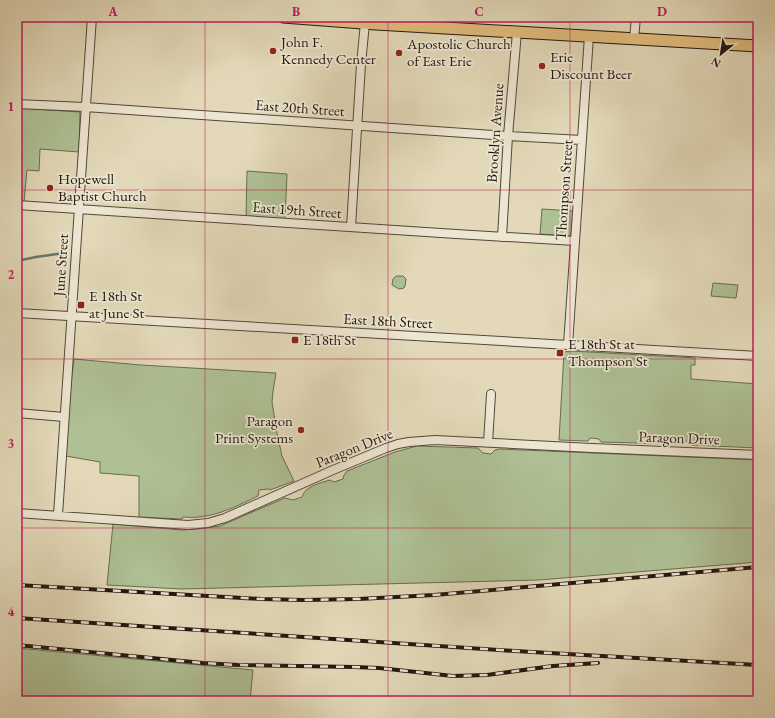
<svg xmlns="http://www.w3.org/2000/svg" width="775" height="718" font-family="'EB Garamond',serif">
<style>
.green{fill:#aec094;stroke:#686c52}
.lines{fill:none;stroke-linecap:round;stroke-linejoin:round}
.stream{stroke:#67796c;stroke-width:2.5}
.minor-casing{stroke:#52483a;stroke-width:10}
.major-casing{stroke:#211710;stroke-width:13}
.minor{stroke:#ede6d2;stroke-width:8}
.major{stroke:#e2bc7c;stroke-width:11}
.rail-casing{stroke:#211710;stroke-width:4}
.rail{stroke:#ede6d2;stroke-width:2.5;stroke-dasharray:8;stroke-linecap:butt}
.grid{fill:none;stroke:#c2185b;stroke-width:1;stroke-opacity:0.55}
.poi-dot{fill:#8f2418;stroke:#ede6d2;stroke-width:1.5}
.labels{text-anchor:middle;stroke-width:3.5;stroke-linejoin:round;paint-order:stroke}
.poi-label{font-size:15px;fill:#211710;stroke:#ede6d2;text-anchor:start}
.street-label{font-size:15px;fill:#211710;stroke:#ede6d2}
.neatline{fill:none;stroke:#c2185b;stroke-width:1.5}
.grid-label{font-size:13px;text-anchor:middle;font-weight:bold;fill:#c2185b}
</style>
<rect width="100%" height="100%" fill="#e3d9b9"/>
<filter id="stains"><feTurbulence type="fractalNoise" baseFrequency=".005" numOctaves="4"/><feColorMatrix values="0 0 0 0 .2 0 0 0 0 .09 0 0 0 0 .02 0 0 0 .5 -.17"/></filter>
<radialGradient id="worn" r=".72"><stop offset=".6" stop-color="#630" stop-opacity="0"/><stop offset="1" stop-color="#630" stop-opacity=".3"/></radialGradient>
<path class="green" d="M17 108 80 112 79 152 40 149 39 171 27 170 24 202 17 201Z
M247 171 287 174 285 219 246 217Z
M542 209 573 211 571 235 570 236 540 234Z
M396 276H403L406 279 405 286 404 288 399 289 392 285 393 279Z
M713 283 738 285 736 298 711 296Z
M572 351 695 358V365H691V379L758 384V448L691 445 689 442H678L677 444 601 442 599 439 590 438 588 441 559 440 564 352Z
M74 359 141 365 276 373 273 391 272 402 277 433 282 456 294 481 270 490 268 489 259 490 258 496C239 505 220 515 199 517 193 518 188 517 183 517L182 519 139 517V476L100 473V462L66 456 69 398Z
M417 446 478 448 483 453 491 454 495 450 499 449 758 460V562L539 580 181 589 107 585 113 524 182 530 198 529 220 526 285 498 293 500 302 497C305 486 320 483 330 480L334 482 343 479 344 475 347 471 395 452Z
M17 648 253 670 250 701H17Z"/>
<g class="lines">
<path class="stream" d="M17 261 36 257 64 253"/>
<defs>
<path id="minor" d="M634 39 636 17
M17 104 85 107 508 136 582 140
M17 205 456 234 575 241
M351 227 361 64 365 23
M502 237 508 136 517 32
M17 313 758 356
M568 345 589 36
M17 413 64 417
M488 443 491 394
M17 513 188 525 208 523 225 518 333 470 386 448 398 444 409 442 435 440 592 448 758 455
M58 515 92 17"/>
<path id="major" d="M283 17 376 24 758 46"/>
</defs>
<use href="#minor" class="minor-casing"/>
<use href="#major" class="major-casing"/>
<use href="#minor" class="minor"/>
<use href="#major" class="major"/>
<defs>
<path id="rail" d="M17 585 261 599 303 600 359 599 434 595 758 567
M17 618 515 651 758 665
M17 645 203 663 238 665 354 667 379 668 453 676 487 675 553 666 598 663"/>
</defs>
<use href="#rail" class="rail-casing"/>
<use href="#rail" class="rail"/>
</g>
<path class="grid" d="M205 17V701M388 17V701M570 17V701M17 190H758M17 359H758M17 528H758"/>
<g class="poi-dot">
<circle cx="273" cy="51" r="4"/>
<circle cx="399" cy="53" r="4"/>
<circle cx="542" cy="66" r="4"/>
<circle cx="50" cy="188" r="4"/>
<rect x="77" y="301" width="8" height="8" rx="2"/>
<rect x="291" y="336" width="8" height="8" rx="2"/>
<rect x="556" y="349" width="8" height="8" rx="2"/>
<circle cx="301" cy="430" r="4"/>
</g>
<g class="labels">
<g class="poi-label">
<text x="281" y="47">John F.<tspan x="281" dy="17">Kennedy Center</tspan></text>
<text x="407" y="49">Apostolic Church<tspan x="407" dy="17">of East Erie</tspan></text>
<text x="550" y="62">Erie<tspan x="550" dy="17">Discount Beer</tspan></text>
<text x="58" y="184">Hopewell<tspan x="58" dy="17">Baptist Church</tspan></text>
<text x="89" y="301">E 18th St<tspan x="89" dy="17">at June St</tspan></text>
<text x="303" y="345">E 18th St</text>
<text x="568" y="349">E 18th St at<tspan x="568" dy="17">Thompson St</tspan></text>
<text x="293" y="426" text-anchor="end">Paragon<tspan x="293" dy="17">Print Systems</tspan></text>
</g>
<g class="street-label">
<text transform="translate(300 108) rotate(4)" y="5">East 20th Street</text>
<text transform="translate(495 133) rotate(-86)" y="5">Brooklyn Avenue</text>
<text transform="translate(564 190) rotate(-86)" y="5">Thompson Street</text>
<text transform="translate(297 210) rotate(4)" y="5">East 19th Street</text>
<text transform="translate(61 265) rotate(-86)" y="5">June Street</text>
<text transform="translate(388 321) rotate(3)" y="5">East 18th Street</text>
<text transform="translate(679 438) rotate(2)" y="5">Paragon Drive</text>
<text transform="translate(354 448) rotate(-22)" y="5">Paragon Drive</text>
</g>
</g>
<rect width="775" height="718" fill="none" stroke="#e3d9b9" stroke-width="44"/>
<g transform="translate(721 54) rotate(210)" stroke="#ede6d2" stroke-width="3" paint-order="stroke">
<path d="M0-3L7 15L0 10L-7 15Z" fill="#211710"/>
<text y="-6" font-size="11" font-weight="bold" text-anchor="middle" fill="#211710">N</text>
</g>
<rect x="22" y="22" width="731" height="674" class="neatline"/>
<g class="grid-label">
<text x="113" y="16">A</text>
<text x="296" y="16">B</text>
<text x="479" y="16">C</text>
<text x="662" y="16">D</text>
<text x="11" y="111">1</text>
<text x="11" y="279">2</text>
<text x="11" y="448">3</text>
<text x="11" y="616">4</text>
</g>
<rect width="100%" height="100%" filter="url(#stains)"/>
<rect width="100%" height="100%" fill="url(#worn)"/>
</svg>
